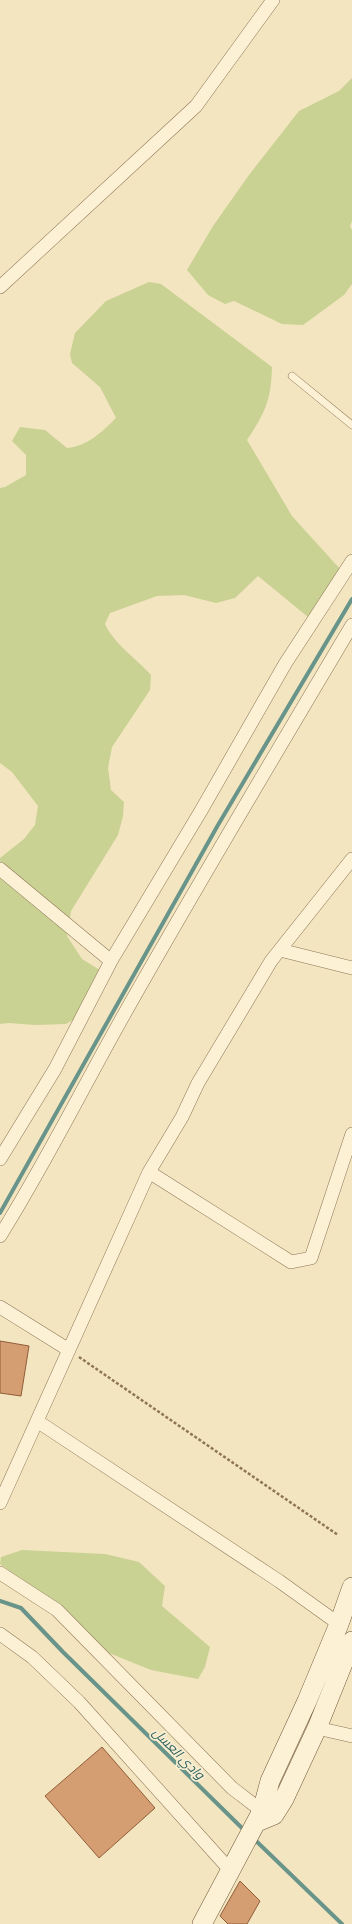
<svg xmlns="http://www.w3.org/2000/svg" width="352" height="1924" font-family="'Crimson Pro',Cairo,serif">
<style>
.green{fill:#c9d293}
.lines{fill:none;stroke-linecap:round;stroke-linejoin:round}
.stream{stroke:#69948a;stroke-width:4}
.building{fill:#d59d72;stroke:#905d39}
.lane-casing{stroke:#8e7556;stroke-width:8}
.street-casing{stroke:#8e7556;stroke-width:14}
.secondary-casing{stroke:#705639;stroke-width:20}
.path{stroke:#8e7556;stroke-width:2.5;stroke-dasharray:3 2;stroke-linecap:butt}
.lane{stroke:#fcf1d5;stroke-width:7}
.street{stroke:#fcf1d5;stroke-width:13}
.secondary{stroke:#fcf1d5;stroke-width:19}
.labels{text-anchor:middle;stroke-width:3.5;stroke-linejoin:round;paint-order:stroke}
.water-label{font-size:13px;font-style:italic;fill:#295e5b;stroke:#f9eed1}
</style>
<rect width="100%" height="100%" fill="#f3e5c0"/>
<path class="green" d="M352 78V221L350 226 352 230V284L344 295 303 325 282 324 234 301 225 304 208 295 187 270 213 226 249 175 299 111 339 91Z
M149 282 161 284 272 367C271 401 265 413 247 440L292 516 340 569 308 617 258 576 235 598 216 603 184 595 157 596 110 613 105 624C114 644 136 658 151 675L150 690 112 747 108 768 111 790 124 802 123 816 118 835 71 911 67 936 82 959 103 972 78 1017 66 1024 35 1025 9 1023 0 1024V858L24 839 35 825 38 806 12 772 0 763V488L5 487 26 475V455L12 441 20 427 45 430 67 448C88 446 102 432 116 418L100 387 72 363 70 354 75 333 106 301Z
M22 1550 105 1554 139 1562 165 1586 162 1606 210 1647 205 1667 198 1679 151 1670 109 1653 63 1609 0 1564 1 1557Z"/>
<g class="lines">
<path class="stream" d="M0 1213 218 825 352 599
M0 1601 21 1608 63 1652 245 1831
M253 1838 342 1924"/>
</g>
<path class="building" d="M0 1341 29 1346 21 1396 0 1393Z
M102 1747 155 1808 99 1858 45 1796Z
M240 1881 260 1901 247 1924H228L220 1916Z"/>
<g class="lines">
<defs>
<path id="lane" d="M292 376 352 425"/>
<path id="street" d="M0 287 196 106 273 0
M0 869 111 961
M280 950 352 968
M0 1159 55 1069 111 961 202 809 285 664 352 561
M149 1172 291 1262 311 1258 352 1134
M0 1236C47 1161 86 1081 130 1004 202 877 277 751 352 625
M0 1307 69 1350
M37 1421 279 1581 339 1624
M0 1503 149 1172 182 1117 198 1083 271 961 352 859
M0 1573 57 1610 232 1788 262 1811 269 1813
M0 1634 32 1657 79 1702 230 1870
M317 1728 352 1736"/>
<path id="secondary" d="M257 1822 274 1815 284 1799 317 1728 352 1641
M202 1924 262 1811 270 1781 307 1701 339 1624 352 1587"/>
</defs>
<use href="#lane" class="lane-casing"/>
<use href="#street" class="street-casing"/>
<use href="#secondary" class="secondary-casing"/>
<path class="path" d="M79 1357 338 1535"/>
<use href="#lane" class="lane"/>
<use href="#street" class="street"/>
<use href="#secondary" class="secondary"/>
</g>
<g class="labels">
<g class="water-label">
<text transform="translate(179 1753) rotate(45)" y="5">وادي العسل</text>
</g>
</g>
</svg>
